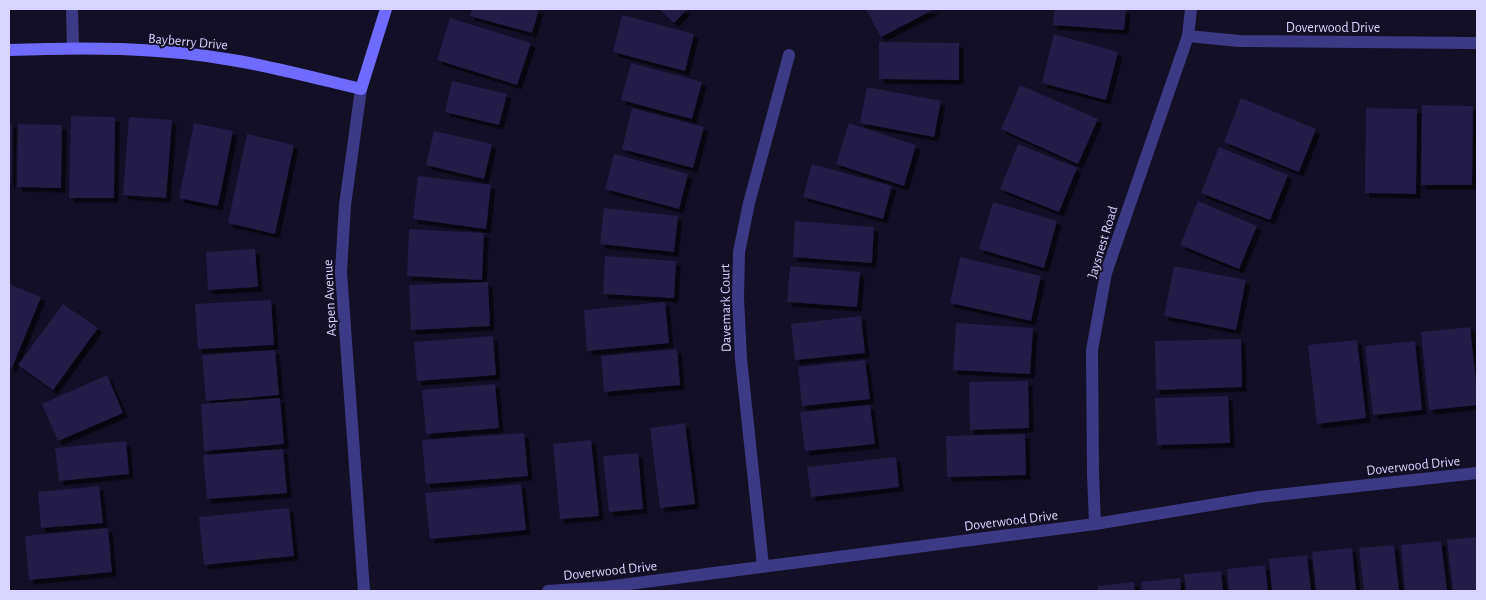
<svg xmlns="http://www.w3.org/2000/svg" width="1486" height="600" font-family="'Alegreya Sans',sans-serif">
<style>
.building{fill:#241b47;filter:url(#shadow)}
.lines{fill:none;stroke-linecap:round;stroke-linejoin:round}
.street{stroke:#3d3a85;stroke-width:12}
.secondary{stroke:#6f6bff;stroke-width:12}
.labels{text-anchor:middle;stroke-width:4;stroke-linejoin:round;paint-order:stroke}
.street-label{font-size:14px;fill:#d9d4ff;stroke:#130f26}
</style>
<defs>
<filter id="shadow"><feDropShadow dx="4.5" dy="4.5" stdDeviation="0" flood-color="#0009"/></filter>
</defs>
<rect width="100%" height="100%" fill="#130f26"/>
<path class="building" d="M472 9H539L532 33 470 16Z
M659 9H687L674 23Z
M866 9H935L881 37Z
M1054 9H1126L1124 30 1053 25Z
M622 15 694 34 685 71 613 52Z
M450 18 531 43 517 85 437 60Z
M1054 34 1118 52 1106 100 1042 83Z
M879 42 959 43V80L879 79Z
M631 63 702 82 692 119 621 100Z
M452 81 507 94 499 125 445 112Z
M1020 85 1098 119 1078 164 1001 129Z
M867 87 941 101 934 137 860 123Z
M1241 98 1316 129 1299 172 1224 142Z
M1422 105 1473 106 1472 185H1421Z
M632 108 704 127 693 168 622 149Z
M1366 108 1417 109 1416 194 1365 193Z
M71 116 115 117 114 198H69Z
M129 117 172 120 166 198 123 195Z
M194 123 233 131 218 206 179 198Z
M849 123 916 145 904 186 836 164Z
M9 124H12L11 183H9Z
M18 124 62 125 61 188 17 187Z
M434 131 492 144 484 179 426 165Z
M247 134 294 145 275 234 228 223Z
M1018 144 1077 168 1059 212 1000 189Z
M1219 147 1288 175 1270 220 1201 193Z
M614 154 688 174 679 209 605 189Z
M812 164 892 186 883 219 803 197Z
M418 176 491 185 486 229 413 219Z
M1198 201 1257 226 1239 269 1180 245Z
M993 202 1057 221 1044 268 979 249Z
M604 208 678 216 674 252 600 244Z
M795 221 874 227 872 263 793 257Z
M409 229 484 233 482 280 407 276Z
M255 249 258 287 208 290 206 252Z
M605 256 676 261 674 298 603 294Z
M960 257 1041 276 1031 321 950 303Z
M790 266 860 272 857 307 787 302Z
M1174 266 1246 280 1236 330 1164 316Z
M488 282 490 326 411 330 409 285Z
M9 284 41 297 12 368 9 367Z
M271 300 274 345 198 349 195 304Z
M665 302 669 343 587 351 584 310Z
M63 304 98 328 53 390 18 365Z
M861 316 865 353 795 360 791 324Z
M956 323 1033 328 1030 374 953 370Z
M1470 327 1477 390V405L1429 410 1421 332Z
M493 336 496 375 417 381 414 342Z
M1241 339 1242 387 1156 390 1155 341Z
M1357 340 1366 418 1317 424 1308 345Z
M1415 341 1422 410 1373 415 1365 346Z
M677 349 680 385 604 392 601 356Z
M275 350 279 395 206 401 202 355Z
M865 360 870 399 802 406 798 367Z
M107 375 123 413 58 441 42 404Z
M1028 381 1029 428 970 430 969 382Z
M495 384 499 428 426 434 422 390Z
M1228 396 1230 443 1157 445 1155 398Z
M280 398 284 444 204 451 201 404Z
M870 405 875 444 805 451 800 412Z
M685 423 695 504 660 508 650 428Z
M524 433 528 476 426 484 422 440Z
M1025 434 1026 475 947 477 946 436Z
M591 440 599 516 560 519 553 444Z
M126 441 129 474 59 481 55 448Z
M283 449 287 493 207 499 203 455Z
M638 453 643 509 609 512 603 456Z
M896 457 899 487 811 497 807 467Z
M521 484 526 530 430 539 425 493Z
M99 486 103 523 41 528 38 492Z
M289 508 294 556 204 565 199 517Z
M108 528 112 572 29 580 25 536Z
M1477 537V591H1453L1447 540Z
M1441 541 1447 591H1405L1401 545Z
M1394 545 1399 591H1364L1359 548Z
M1352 548 1356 591H1316L1312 552Z
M1307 555 1311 591H1272L1269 559Z
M1265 565 1268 591H1229L1227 569Z
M1221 571 1223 591H1186L1184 574Z
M1180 578 1181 591H1142L1141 582Z
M1134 582 1135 591H1098V586Z"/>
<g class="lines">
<path class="street" d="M72 9 73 48
M1188 36 1239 41 1477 43
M361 89 345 205 341 272 364 591
M1095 524 1093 473 1092 350 1106 273 1188 36 1191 9
M763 566 741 359 738 298 739 252 749 203 789 55
M548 591 606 587 1095 524 1259 497 1477 473"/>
<path class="secondary" d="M9 50C83 47 159 47 232 60 275 67 319 79 361 89L386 9"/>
</g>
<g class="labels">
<g class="street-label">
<text x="1333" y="32">Doverwood Drive</text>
<text transform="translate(188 41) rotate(5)" y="5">Bayberry Drive</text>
<text transform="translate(1102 242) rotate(-73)" y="5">Jaysnest Road</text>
<text transform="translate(329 298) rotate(-93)" y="5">Aspen Avenue</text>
<text transform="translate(725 308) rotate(-91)" y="5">Davemark Court</text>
<text transform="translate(1413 465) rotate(-6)" y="5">Doverwood Drive</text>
<text transform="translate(1011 520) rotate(-7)" y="5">Doverwood Drive</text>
<text transform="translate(610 570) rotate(-6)" y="5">Doverwood Drive</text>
</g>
</g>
<rect width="1486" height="600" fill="none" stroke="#d9d4ff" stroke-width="20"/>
</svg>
